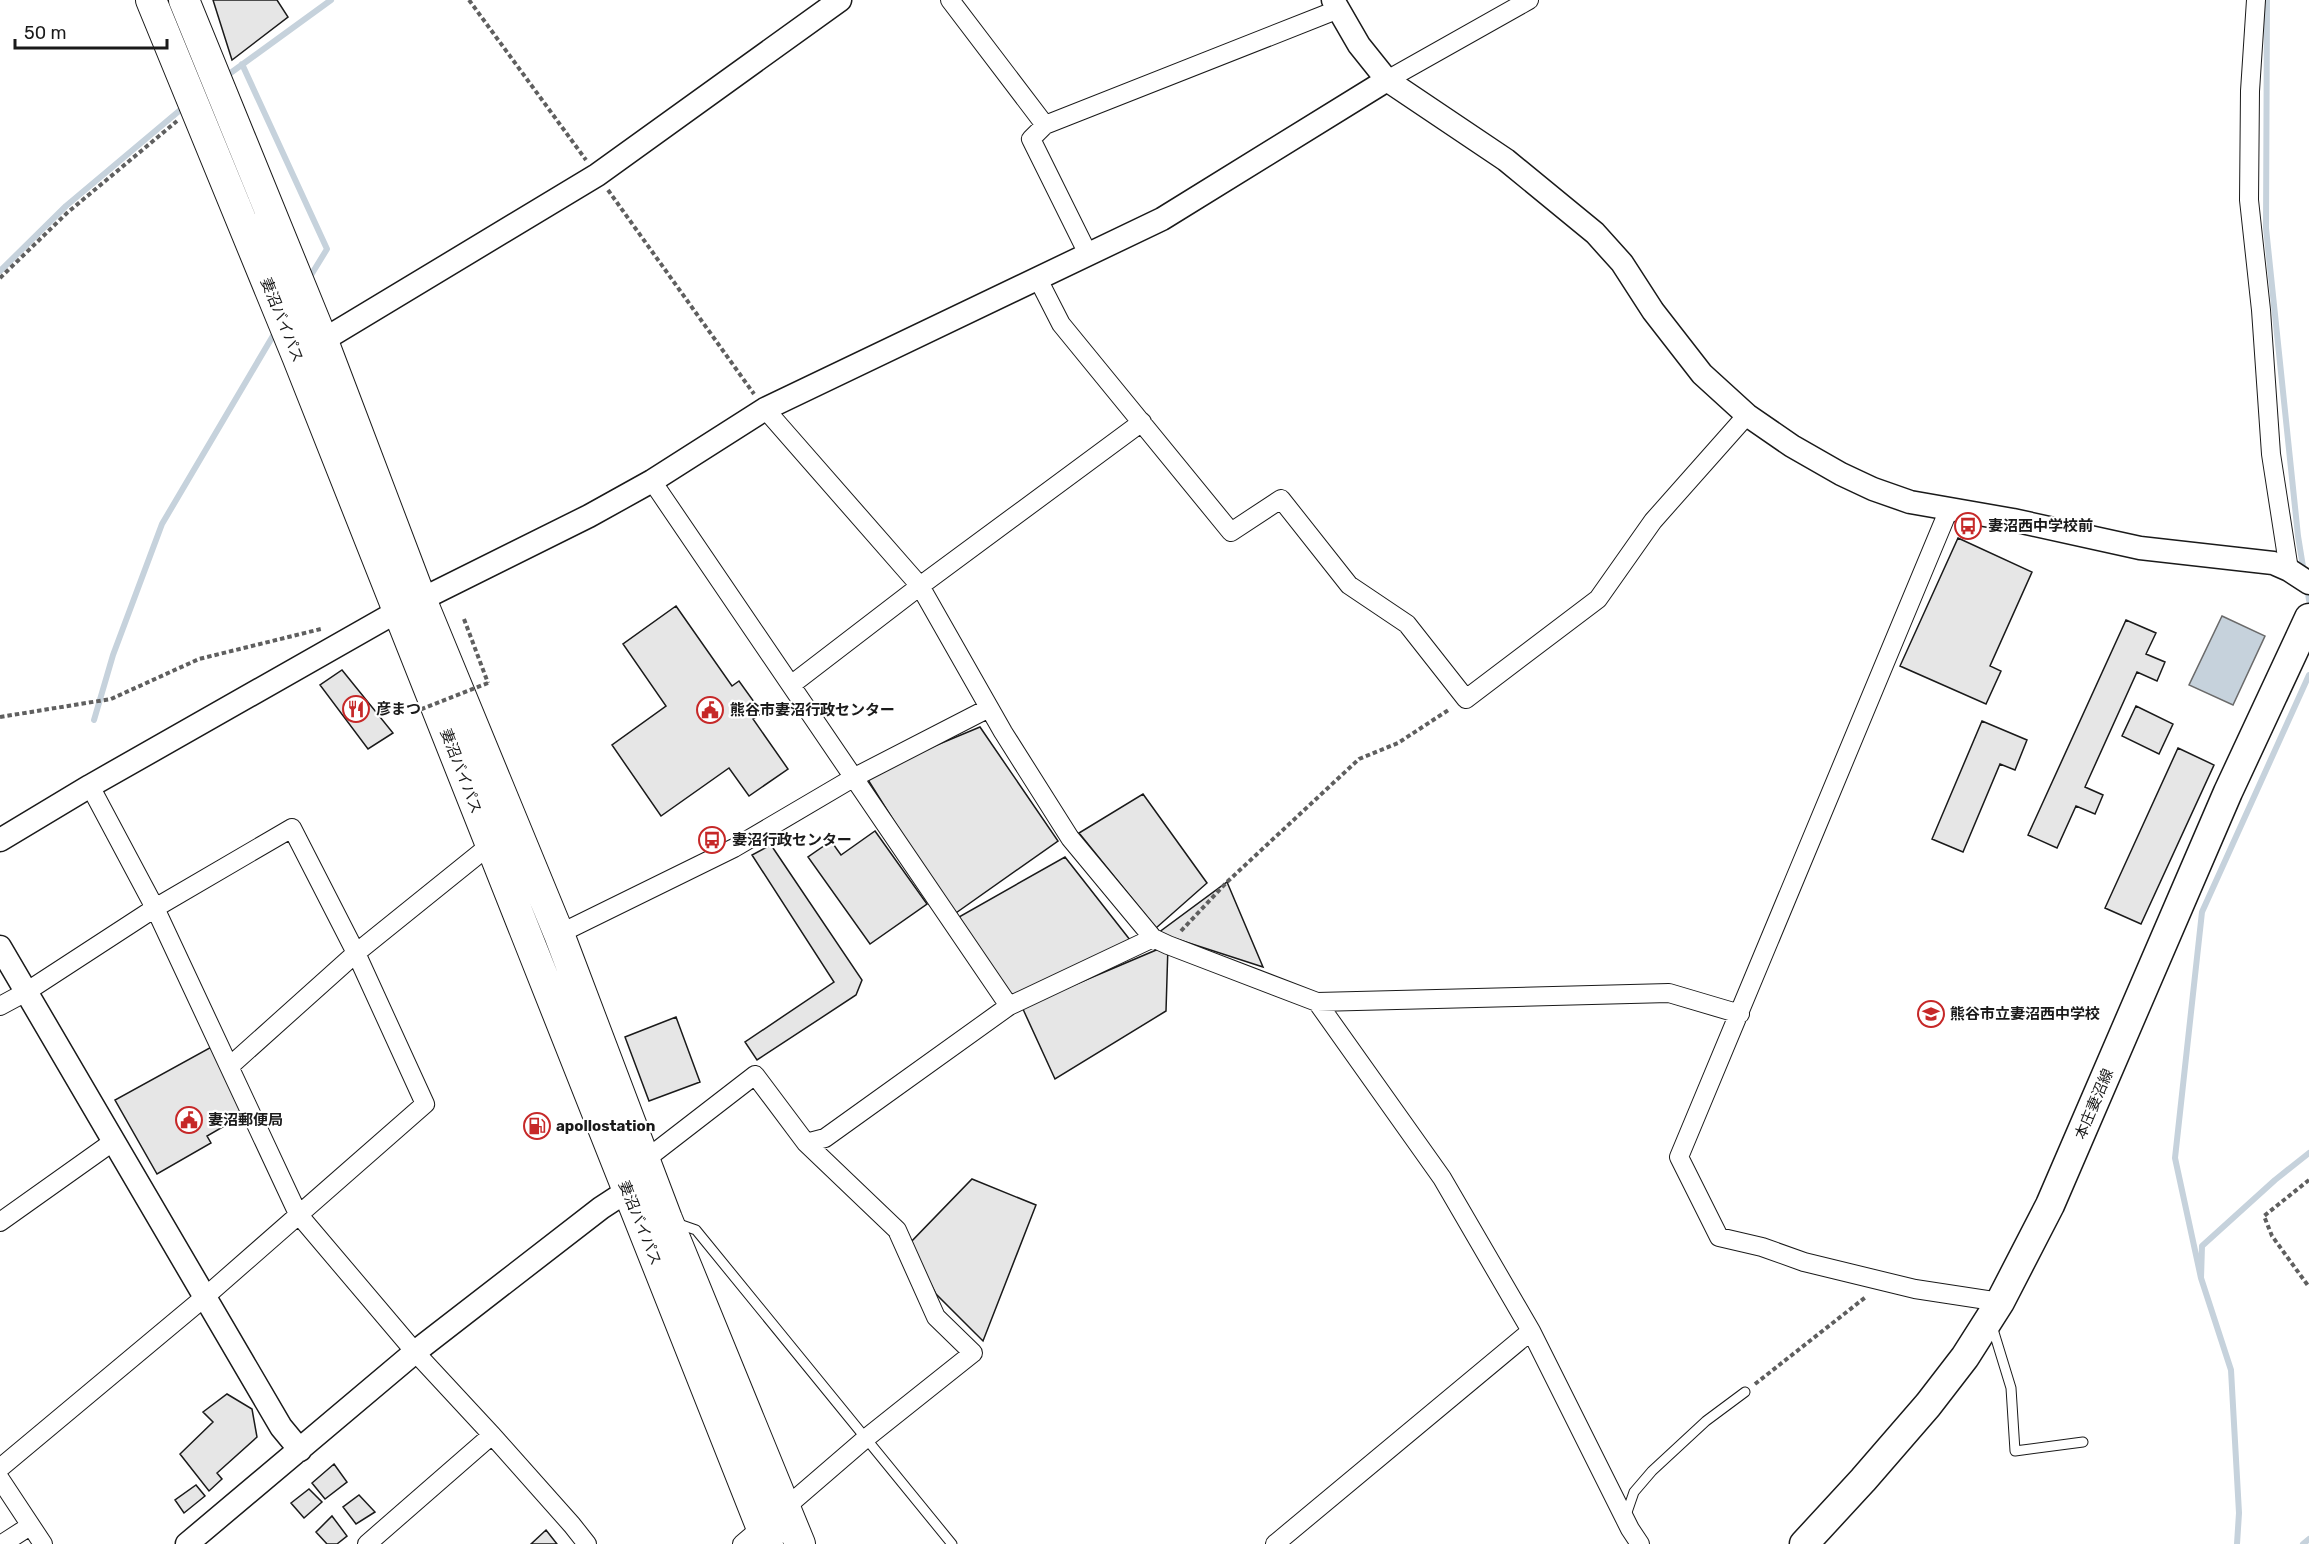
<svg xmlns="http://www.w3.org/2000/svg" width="2309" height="1544" font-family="Rubik,'Noto Sans JP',sans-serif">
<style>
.water{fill:#c6d2dc;stroke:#6a6a6a;stroke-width:1.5}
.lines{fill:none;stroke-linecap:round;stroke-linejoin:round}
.stream{stroke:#c6d2dc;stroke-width:6}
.building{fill:#e6e6e6;stroke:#1a1a1a;stroke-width:1.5}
.service-casing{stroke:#1a1a1a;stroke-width:11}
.minor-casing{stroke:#1a1a1a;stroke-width:20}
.tertiary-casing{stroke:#1a1a1a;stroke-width:25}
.primary-casing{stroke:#1a1a1a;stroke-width:31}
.trunk-casing{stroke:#1a1a1a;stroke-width:32}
.path{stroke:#5f5f5f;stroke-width:4;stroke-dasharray:4.5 3;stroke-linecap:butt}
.service{stroke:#fff;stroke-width:9}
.minor{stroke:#fff;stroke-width:18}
.tertiary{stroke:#fff;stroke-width:22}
.primary{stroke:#fff;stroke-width:28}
.trunk{stroke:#fff;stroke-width:30}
.path-bridge{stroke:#5f5f5f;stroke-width:4;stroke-dasharray:4.5 3;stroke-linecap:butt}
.labels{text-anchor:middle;stroke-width:4.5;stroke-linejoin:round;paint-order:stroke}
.street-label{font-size:15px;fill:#1a1a1a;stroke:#fff}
.poi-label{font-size:15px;font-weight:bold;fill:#1a1a1a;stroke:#fff;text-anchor:start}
</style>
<rect width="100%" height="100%" fill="#fff"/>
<path class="water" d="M2222 616 2265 636 2233 705 2189 685Z"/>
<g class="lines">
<path class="stream" d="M2267 0 2266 228 2298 536 2304 573
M242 64 327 249 308 280
M225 77 331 0
M0 271 66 206 185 106
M2307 586 2309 600
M94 720 113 655 162 524 277 329
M2201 1278 2175 1158 2202 912 2309 675
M2237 1544 2239 1513 2231 1370 2201 1278 2202 1246 2275 1180 2309 1153
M2303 1544 2309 1539"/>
</g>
<path class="building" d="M213 0H277L288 17 232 60Z
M1958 538 2032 572 1990 666 2001 671 1986 704 1900 666Z
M676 606 732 686 739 681 762 713 753 719 788 769 749 796 729 768 661 816 612 745 666 706 623 644Z
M2126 620 2156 633 2146 654 2165 662 2157 681 2137 672 2085 787 2103 795 2095 814 2076 806 2057 848 2028 835Z
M342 670 393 733 368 749 320 685Z
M2136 706 2173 724 2159 754 2122 736Z
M1982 721 2027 740 2015 770 2000 764 1963 852 1932 839Z
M980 727 1058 841 953 915 865 775Z
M2178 748 2214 765 2141 924 2105 908Z
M1143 794 1207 883 1156 928 1079 833Z
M875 831 927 904 870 944 808 857 831 841 841 855Z
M771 845 862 980 856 995 757 1060 745 1042 834 982 752 855Z
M1065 857 1134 945 1012 999 959 917Z
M1227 882 1263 967 1158 933Z
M1168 945 1166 1011 1055 1079 1022 1007Z
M676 1017 700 1082 649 1101 625 1037Z
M215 1045 247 1113 207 1136 211 1143 157 1174 115 1100Z
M972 1179 1036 1205 983 1341 936 1294 910 1243Z
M227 1394 252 1409 257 1437 217 1473 222 1479 209 1491 180 1454 213 1422 203 1412Z
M334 1464 347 1482 325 1499 312 1483Z
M196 1485 205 1496 184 1513 175 1500Z
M309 1489 322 1502 304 1518 291 1503Z
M359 1495 375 1512 356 1524 343 1507Z
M332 1516 347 1536 337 1544H327L316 1532Z
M546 1530 557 1544H531Z"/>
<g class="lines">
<defs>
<path id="service" d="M676 1223 696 1230 952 1544
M1992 1326 2011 1388 2015 1451 2083 1442
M1625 1518 1634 1492 1652 1471 1706 1421 1745 1392"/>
<path id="minor" d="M950 0 1045 125
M2256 0 2250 91 2249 200 2261 310 2271 454 2289 570
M1387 80 1529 0
M1088 254 1031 139 1045 125 1339 9
M1038 279 1061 324 1231 532 1281 499 1349 585 1407 624 1466 699 1598 599 1653 521 1747 415
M765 409 920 586 1003 732 1070 838 1153 938 1168 945 1317 1002 1669 993 1740 1014
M652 481 1009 1006
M1949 509 1679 1157 1719 1237 1762 1247 1804 1262 1915 1289 2000 1302
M791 685 920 586 1142 422
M90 786 155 908 298 1214 415 1352 492 1435 572 1525 587 1544
M559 934 734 848 853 778 989 708
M1317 1002 1442 1178 1531 1331 1630 1529 1640 1544
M0 1006 26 992 155 908 292 828 356 953 425 1104 206 1296 0 1468
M230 1066 356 953 490 845
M806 1143 825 1138 1009 1006 1153 938
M645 1160 755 1075 806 1143 897 1230 936 1317 973 1353 865 1439 785 1508
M0 1222 114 1141
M0 1479 43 1544
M2 1544 30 1526
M367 1544 492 1435
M742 1544 762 1527
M1275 1544 1531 1331"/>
<path id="tertiary" d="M1333 0 1359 45 1387 80 1506 160 1595 233 1622 263 1653 311 1702 374 1747 415 1792 446 1841 474 1873 489 1910 502 2013 520 2140 548 2273 563 2289 570 2309 583
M310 348 597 175 840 0
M0 840 90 786 398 611 589 516 652 481 765 409 1162 219 1387 80
M0 947 281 1427 300 1450
M187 1544 415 1352 601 1208 627 1191"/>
<path id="primary" d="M1804 1544 1863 1480 1928 1405 1965 1357 2000 1302 2050 1205 2228 792 2309 618"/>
<path id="trunk" d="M151 0 297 356 768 1544
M184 0 323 341 421 599 559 934 667 1219 800 1544"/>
</defs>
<use href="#service" class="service-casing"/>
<use href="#minor" class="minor-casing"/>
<use href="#tertiary" class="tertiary-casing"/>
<use href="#primary" class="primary-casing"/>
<use href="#trunk" class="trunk-casing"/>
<path class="path" d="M469 0 586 160
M608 190 754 394
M0 278 67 213 177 121
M464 619 488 683
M0 717 111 699 199 659 321 629
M1181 931 1227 882 1359 759 1398 743 1450 709
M2309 1180 2264 1216 2272 1236 2309 1287
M1755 1384 1867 1296"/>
<use href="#service" class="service"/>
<use href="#minor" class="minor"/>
<use href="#tertiary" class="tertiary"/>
<use href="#primary" class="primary"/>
<use href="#trunk" class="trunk"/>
<path class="path-bridge" d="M414 712 488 683"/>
</g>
<defs>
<symbol id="bus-ring" viewBox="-11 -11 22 22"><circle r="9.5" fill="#fff" stroke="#c62828" stroke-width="1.5"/><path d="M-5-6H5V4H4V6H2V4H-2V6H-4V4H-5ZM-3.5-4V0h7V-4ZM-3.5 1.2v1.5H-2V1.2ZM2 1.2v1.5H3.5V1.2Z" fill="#c62828"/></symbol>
<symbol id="restaurant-ring" viewBox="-11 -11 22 22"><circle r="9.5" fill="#fff" stroke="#c62828" stroke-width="1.5"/><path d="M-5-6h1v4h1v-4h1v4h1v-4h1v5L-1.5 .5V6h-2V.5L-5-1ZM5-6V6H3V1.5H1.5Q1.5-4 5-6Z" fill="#c62828"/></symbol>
<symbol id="civic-ring" viewBox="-11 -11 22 22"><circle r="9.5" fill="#fff" stroke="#c62828" stroke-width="1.5"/><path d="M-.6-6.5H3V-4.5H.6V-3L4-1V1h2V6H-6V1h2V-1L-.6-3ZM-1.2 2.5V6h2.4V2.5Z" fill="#c62828"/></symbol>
<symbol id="school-ring" viewBox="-11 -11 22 22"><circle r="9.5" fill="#fff" stroke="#c62828" stroke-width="1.5"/><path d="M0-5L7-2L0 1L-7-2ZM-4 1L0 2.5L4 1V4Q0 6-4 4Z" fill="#c62828"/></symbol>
<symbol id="fuel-ring" viewBox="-11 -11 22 22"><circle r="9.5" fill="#fff" stroke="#c62828" stroke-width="1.5"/><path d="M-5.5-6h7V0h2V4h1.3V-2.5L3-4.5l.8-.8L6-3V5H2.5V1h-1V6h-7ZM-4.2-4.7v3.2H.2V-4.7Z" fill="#c62828"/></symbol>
</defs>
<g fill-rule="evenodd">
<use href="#bus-ring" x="1953" y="511" width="30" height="30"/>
<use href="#restaurant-ring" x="341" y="694" width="30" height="30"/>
<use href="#civic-ring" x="695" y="695" width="30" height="30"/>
<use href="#bus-ring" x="697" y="825" width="30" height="30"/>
<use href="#school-ring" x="1916" y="999" width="30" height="30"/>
<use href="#civic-ring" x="174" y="1105" width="30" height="30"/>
<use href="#fuel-ring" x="522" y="1111" width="30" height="30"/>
</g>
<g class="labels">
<g class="street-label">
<text transform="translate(282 320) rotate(68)" y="5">妻沼バイパス</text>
<text transform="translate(461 771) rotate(69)" y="5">妻沼バイパス</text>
<text transform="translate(2094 1104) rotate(-67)" y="5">本庄妻沼線</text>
<text transform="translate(640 1223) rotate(68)" y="5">妻沼バイパス</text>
</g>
<g class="poi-label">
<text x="1988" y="531">妻沼西中学校前</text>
<text x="376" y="714">彦まつ</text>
<text x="730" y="715">熊谷市妻沼行政センター</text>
<text x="732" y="845">妻沼行政センター</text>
<text x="1950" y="1019">熊谷市立妻沼西中学校</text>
<text x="208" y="1125">妻沼郵便局</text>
<text x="556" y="1131">apollostation</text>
</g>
</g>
<path d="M15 39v9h152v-9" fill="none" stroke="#1a1a1a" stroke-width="3"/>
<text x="24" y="39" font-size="18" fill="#1a1a1a" stroke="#ffffff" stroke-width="4.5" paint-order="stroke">50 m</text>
</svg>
